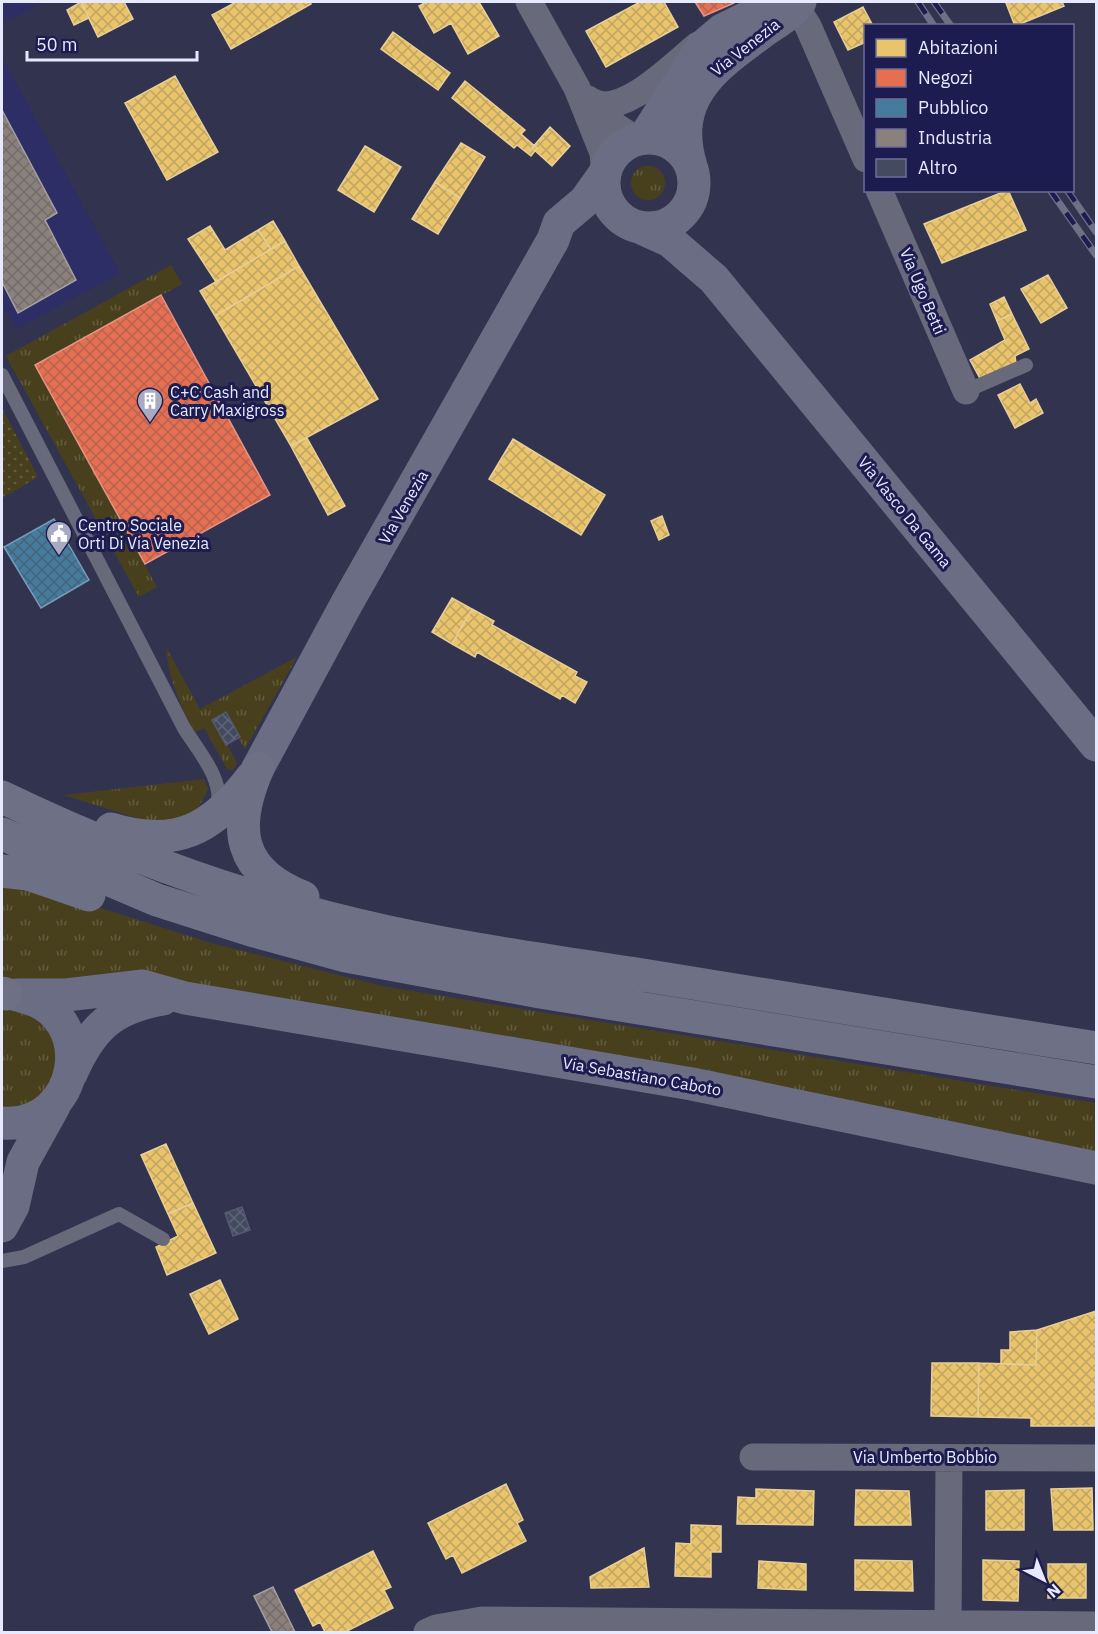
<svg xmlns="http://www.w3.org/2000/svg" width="1098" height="1634" font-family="'IBM Plex Sans',sans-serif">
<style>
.built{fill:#2c2e65}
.grass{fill:url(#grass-tufts)}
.garden{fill:url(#garden-dots)}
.homes{fill:url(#homes-cross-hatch);stroke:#e8cf97;stroke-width:1.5}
.shops{fill:url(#shops-cross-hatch);stroke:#e79485;stroke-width:1.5}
.public{fill:url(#public-cross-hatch);stroke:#769cba;stroke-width:1.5}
.industry{fill:url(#industry-cross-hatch);stroke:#a6a0a3;stroke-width:1.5}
.building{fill:url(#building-cross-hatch);stroke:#525970;stroke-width:1.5}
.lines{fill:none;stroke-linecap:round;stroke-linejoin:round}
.lane{stroke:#686a7b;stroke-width:14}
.street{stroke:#686a7b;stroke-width:27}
.secondary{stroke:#6a6d83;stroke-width:33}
.highway{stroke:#6e7086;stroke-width:33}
.rail-casing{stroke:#6e7083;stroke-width:7}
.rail{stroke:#1c1c50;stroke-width:4.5;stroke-dasharray:14;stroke-linecap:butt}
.labels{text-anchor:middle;stroke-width:6;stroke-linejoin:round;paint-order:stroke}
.street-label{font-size:16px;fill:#e7eaff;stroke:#1c1c50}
.poi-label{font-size:16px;fill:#e7eaff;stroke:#1c1c50;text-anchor:start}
</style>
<defs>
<pattern id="grass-tufts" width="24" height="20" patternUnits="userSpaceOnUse" patternTransform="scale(1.5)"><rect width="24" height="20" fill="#48401d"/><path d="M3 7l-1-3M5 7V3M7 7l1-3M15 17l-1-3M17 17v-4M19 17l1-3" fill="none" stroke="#625c3f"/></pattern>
<pattern id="garden-dots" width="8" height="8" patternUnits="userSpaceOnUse" patternTransform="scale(1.5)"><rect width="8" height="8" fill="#48401d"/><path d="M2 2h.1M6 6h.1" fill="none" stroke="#625c3f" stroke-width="1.8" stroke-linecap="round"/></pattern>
<pattern id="homes-cross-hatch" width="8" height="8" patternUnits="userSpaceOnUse" patternTransform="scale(1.5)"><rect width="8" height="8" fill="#e9c46a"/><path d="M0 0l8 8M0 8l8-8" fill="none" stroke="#c0a462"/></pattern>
<pattern id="shops-cross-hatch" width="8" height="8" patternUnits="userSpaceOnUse" patternTransform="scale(1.5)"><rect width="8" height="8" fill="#e76f51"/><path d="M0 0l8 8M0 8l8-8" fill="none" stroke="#b66350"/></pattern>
<pattern id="public-cross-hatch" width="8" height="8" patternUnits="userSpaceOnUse" patternTransform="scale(1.5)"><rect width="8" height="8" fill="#457b9d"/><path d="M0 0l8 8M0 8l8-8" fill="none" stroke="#456379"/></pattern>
<pattern id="industry-cross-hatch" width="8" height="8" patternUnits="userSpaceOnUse" patternTransform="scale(1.5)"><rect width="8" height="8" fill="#8a817c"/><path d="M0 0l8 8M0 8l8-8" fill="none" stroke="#726c6b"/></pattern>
<pattern id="building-cross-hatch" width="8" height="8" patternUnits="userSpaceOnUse" patternTransform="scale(1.5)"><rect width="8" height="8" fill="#444a60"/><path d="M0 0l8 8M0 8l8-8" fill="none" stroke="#5f6478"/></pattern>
</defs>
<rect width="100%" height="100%" fill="#32334f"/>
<path class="built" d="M2 2H44L2 24Z
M2 57 120 273 16 329 2 303Z"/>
<path class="grass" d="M631 183a17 17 0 1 1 34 0a17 17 0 1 1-34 0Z
M171 265 182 284 35 365 157 587 139 597 6 356Z
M166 647 200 709 297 657 245 749 238 738 227 744 237 763 233 770 227 769 204 728 195 732C180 707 168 676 166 647Z
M204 779 208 789 196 813 162 826 64 795Z
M2 881 66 897 211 943 382 986 1096 1103V1152L775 1085 2 980Z
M9 1009C22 1011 37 1017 46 1027 65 1047 58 1089 34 1102 26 1106 11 1106 2 1108V1010Z"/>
<path class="garden" d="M2 408 38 477 2 498Z"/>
<path class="homes" d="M81 2 89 18 74 25 67 10Z
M81 2H124L133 19 98 37Z
M236 2H310L311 4 231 49 212 15Z
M426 2H479L499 36 468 54 451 23 434 33 419 6Z
M640 2H664L678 27 606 67 586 31Z
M1010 2H1062L1064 6 1015 26 1006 3Z
M863 7 873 26H866V42L848 50 834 22Z
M393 32 450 73 438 90 381 49Z
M175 76 218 152 167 180 125 103Z
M465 81 525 130 521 134 537 148 531 156 517 145 514 148 452 98Z
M550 127 570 146 552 166 532 148Z
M461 143 485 157 460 198 435 182Z
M365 146 401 167 374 212 338 190Z
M435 182 460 198 438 234 412 219Z
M1008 190 1026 230 942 263 924 224Z
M273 221 285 241 271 249 258 230Z
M210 226 225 250 258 230 271 249 216 282 188 239Z
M285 241 299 266 215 316 200 291Z
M299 266 378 399 291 446 215 316Z
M1048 275 1067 308 1041 323 1021 289Z
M1004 297 1012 314 997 321 990 304Z
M1012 314 1029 349 1015 356 1016 363 982 382 970 360 1005 340 997 321Z
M1020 384 1030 403 1036 399 1043 413 1015 428 998 395Z
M307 438 345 506 328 515 291 446Z
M513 439 605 495 581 535 489 479Z
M662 516 669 535 659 540 651 521Z
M452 598 472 609 452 644 432 632Z
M472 609 494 621 492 625 577 672 575 676 587 682 575 703 562 695 560 699 477 652 475 657 452 644Z
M166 1144 193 1203 168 1214 141 1155Z
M193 1203 216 1253 167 1275 156 1247 178 1236 168 1214Z
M220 1280 238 1319 209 1334 190 1294Z
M1096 1311V1426H1031V1418L978 1417 979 1363 1036 1365 1037 1330Z
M1037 1330 1036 1365 1001 1364V1350H1010V1332Z
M932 1363H979L978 1417 931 1416Z
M506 1484 523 1520 517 1523 526 1541 462 1573 453 1555 446 1559 428 1523Z
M1092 1488 1093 1530H1054L1051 1489Z
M756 1489 814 1491 813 1525 737 1524 738 1497 756 1498Z
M856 1490 909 1491 911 1525H855Z
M1024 1490V1530H986V1491Z
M691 1525 721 1526V1552H711V1577L675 1576 676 1543 691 1544Z
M644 1548 649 1587 591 1588 590 1577Z
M373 1551 391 1587 384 1590 393 1608 345 1632H325L320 1622 313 1626 295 1590Z
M855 1560 912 1561 913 1591 855 1590Z
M983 1560 1019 1561 1018 1601 983 1600Z
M759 1561 806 1564V1590L758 1588Z
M1048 1564H1086V1598H1048Z"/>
<path class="shops" d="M695 2H734V3L704 16Z
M161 295 270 495 145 564 35 365Z"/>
<path class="public" d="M54 519 89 580 41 608 4 547Z"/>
<path class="industry" d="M2 110 57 213 45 220 76 280 18 313 2 282Z
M273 1587 295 1632H272L254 1596Z"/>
<path class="building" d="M226 712 240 737 226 745 212 720Z
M242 1207 250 1230 233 1236 225 1213Z"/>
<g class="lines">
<path class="lane" d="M2 375 184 728C198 751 225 780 217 808
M966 391 1026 365
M2 1261 24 1257 119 1214 163 1239"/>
<path class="street" d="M529 2 577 88 603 153 605 173
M796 7 808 26 866 159
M588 99 614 125 637 140
M591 101C621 120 675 63 698 45
M879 190 966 391
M753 1457 1096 1458
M427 1632 436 1628 482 1620 1096 1625
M948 1632 949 1458"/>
<path class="secondary" d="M644 138 702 47 722 30 779 2
M604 183a45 45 0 1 1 90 0a45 45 0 1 1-90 0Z
M691 166C670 97 715 67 764 31 777 22 791 14 800 2
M639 227 670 241 714 279 1096 745
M258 768 347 603 553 240 559 223 585 201 605 173
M17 995H66L143 986 185 998 692 1084 1096 1168
M71 1074C91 1028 113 1007 163 999
M2 1123C81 1129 100 1013 21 996
M2 1226 13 1206 23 1162 54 1106"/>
<path class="highway" d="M258 768C232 828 237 871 303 897
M2 797C116 852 235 896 358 925 454 948 552 961 649 976 798 1001 947 1024 1096 1048
M111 829C176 849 213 829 252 777
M2 834 157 900 251 930 346 956 540 992 1096 1082
M2 871 28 874 89 895
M2 993 6 994"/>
<defs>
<path id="rail" d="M918 2 934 26
M934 2 951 26
M1050 190 1096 255
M1067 190 1096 232"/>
</defs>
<use href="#rail" class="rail-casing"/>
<use href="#rail" class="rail"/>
</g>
<defs>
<symbol id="building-pin" viewBox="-11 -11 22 30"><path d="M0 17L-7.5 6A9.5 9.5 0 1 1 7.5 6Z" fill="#a8aac1" stroke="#1c1c50"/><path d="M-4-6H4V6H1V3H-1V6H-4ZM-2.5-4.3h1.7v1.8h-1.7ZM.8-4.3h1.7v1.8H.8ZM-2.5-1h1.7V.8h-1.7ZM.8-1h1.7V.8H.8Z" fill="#fff"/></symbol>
<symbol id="civic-pin" viewBox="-11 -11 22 30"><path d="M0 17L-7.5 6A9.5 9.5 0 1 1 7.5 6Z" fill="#a8aac1" stroke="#1c1c50"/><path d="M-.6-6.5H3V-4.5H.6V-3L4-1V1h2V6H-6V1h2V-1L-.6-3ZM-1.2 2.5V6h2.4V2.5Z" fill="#fff"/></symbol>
</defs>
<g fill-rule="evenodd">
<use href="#building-pin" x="135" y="386" width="30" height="40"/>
<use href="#civic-pin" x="44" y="519" width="30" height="40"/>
</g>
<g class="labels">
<g class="street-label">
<text transform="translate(745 47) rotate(-38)" y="6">Via Venezia</text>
<text transform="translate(923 291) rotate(67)" y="6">Via Ugo Betti</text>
<text transform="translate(403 507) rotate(-60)" y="6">Via Venezia</text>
<text transform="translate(905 512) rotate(51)" y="6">Via Vasco Da Gama</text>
<text transform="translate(642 1076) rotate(10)" y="6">Via Sebastiano Caboto</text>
<text x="925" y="1463">Via Umberto Bobbio</text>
</g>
<g class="poi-label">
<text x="170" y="398">C+C Cash and<tspan x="170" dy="18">Carry Maxigross</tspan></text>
<text x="78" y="531">Centro Sociale<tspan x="78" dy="18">Orti Di Via Venezia</tspan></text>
</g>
</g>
<rect width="1098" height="1634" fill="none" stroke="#e7eaff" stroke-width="6"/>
<rect x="864" y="24" width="210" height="168" fill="#1c1c50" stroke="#6d6e96" stroke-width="1.5"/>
<rect x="876" y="39" width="30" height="18" fill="#e9c46a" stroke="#6d6e96" stroke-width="1.5"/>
<text x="918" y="54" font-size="18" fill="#e7eaff">Abitazioni</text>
<rect x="876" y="69" width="30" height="18" fill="#e76f51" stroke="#6d6e96" stroke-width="1.5"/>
<text x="918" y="84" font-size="18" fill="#e7eaff">Negozi</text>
<rect x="876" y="99" width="30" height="18" fill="#457b9d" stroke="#6d6e96" stroke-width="1.5"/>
<text x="918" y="114" font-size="18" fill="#e7eaff">Pubblico</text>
<rect x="876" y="129" width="30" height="18" fill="#8a817c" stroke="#6d6e96" stroke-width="1.5"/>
<text x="918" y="144" font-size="18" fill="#e7eaff">Industria</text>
<rect x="876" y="159" width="30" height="18" fill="#444a60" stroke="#6d6e96" stroke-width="1.5"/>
<text x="918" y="174" font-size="18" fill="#e7eaff">Altro</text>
<g transform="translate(1044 1580) rotate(138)" stroke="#1c1c50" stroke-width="4.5" paint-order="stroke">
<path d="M0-4.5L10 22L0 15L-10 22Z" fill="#e7eaff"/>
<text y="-9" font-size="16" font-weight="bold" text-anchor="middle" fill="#e7eaff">N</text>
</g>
<path d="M27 51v9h170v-9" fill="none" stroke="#e7eaff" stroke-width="3"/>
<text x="36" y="51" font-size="18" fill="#e7eaff" stroke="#1c1c50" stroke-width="4.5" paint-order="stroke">50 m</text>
</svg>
